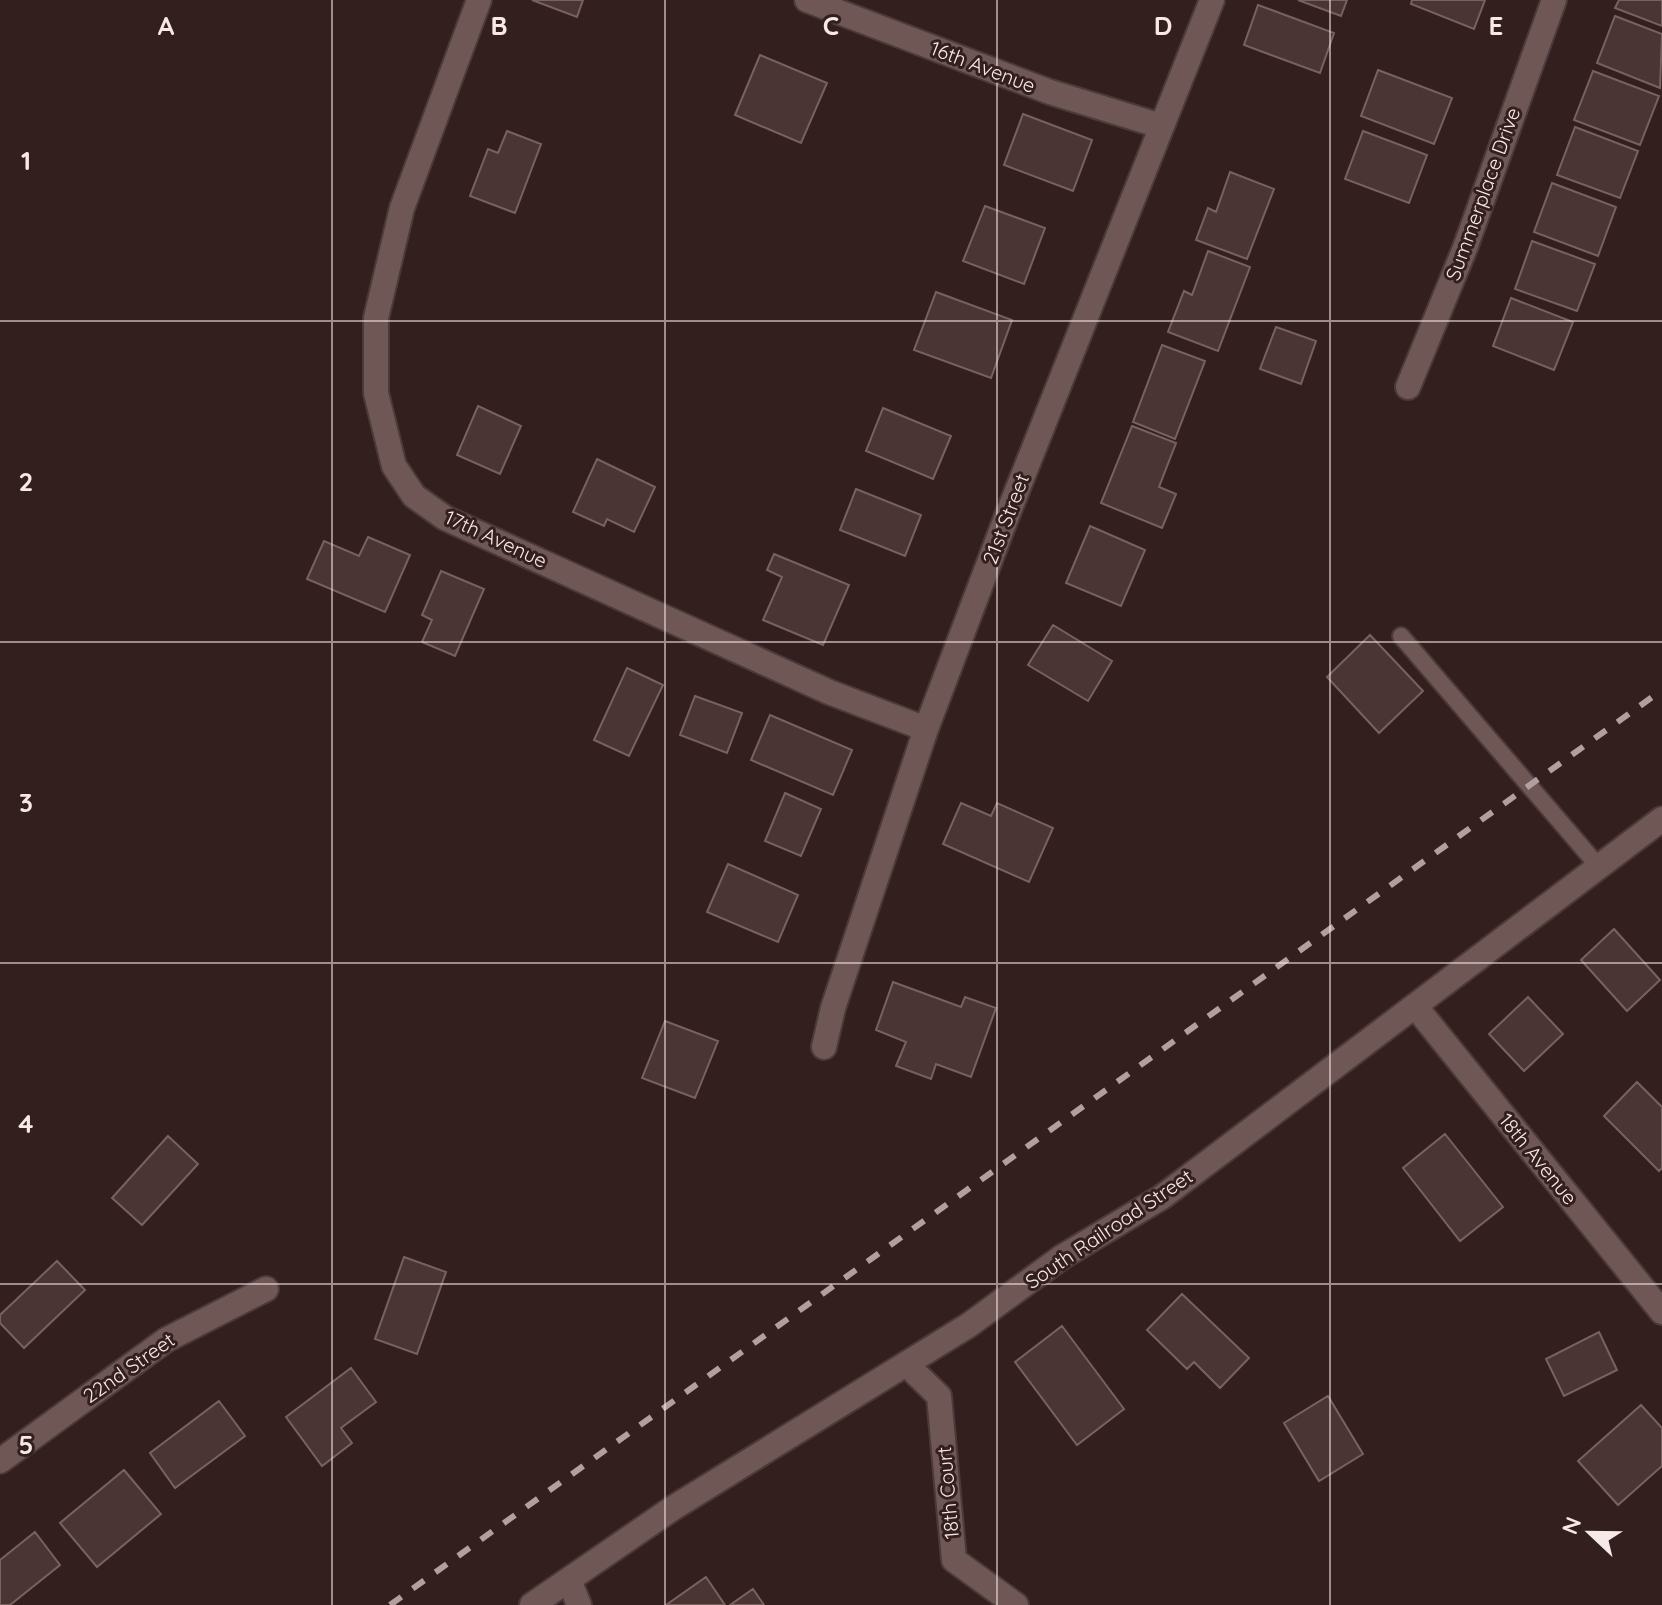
<svg xmlns="http://www.w3.org/2000/svg" width="1662" height="1605" font-family="Quicksand,sans-serif">
<style>
.building{fill:#4a3434;stroke:#796160;stroke-width:2}
.lines{fill:none;stroke-linecap:round;stroke-linejoin:round}
.service-casing{stroke:#4b3a3a;stroke-width:20}
.minor-casing{stroke:#4b3a3a;stroke-width:28}
.tertiary-casing{stroke:#4b3a3a;stroke-width:28}
.service{stroke:#6f5756;stroke-width:16}
.minor{stroke:#6f5756;stroke-width:24}
.tertiary{stroke:#6f5756;stroke-width:24}
.rail{stroke:#b1a09f;stroke-width:6;stroke-dasharray:14 14;stroke-linecap:butt}
.grid{fill:none;stroke:#f7e9e8;stroke-width:2;stroke-opacity:0.55}
.labels{text-anchor:middle;stroke-width:6;stroke-linejoin:round;paint-order:stroke}
.street-label{font-size:20px;fill:#f7e9e8;stroke:#341f1f}
.grid-label{font-size:26px;text-anchor:middle;font-weight:bold;fill:#f7e9e8;stroke:#341f1f;stroke-width:6;stroke-linejoin:round;paint-order:stroke}
</style>
<rect width="100%" height="100%" fill="#341f1f"/>
<path class="building" d="M532 0H583L577 17Z
M1298 0H1347L1341 16Z
M1412 0H1485L1474 29 1411 4Z
M1619 0H1662V26L1615 8Z
M1258 5 1334 33 1320 73 1244 45Z
M1615 16 1662 34 1660 88 1597 63Z
M760 55 827 83 801 143 735 115Z
M1378 70 1452 98 1434 144 1361 116Z
M1593 71 1659 96 1640 145 1574 120Z
M1023 114 1092 140 1073 191 1004 165Z
M1575 127 1638 151 1620 198 1557 175Z
M507 131 541 144 515 213 470 196 488 149 498 153Z
M1363 131 1427 155 1409 203 1345 179Z
M1230 172 1274 189 1247 259 1196 240 1208 208 1216 212Z
M1552 183 1616 207 1598 256 1534 232Z
M985 206 1045 228 1024 284 963 261Z
M1532 241 1595 264 1577 311 1515 289Z
M1208 251 1250 267 1218 351 1168 332 1184 291 1192 295Z
M936 292 1012 320 991 378 914 350Z
M1511 298 1573 322 1554 370 1493 346Z
M1276 327 1316 341 1301 384 1260 369Z
M1162 345 1205 361 1175 439 1133 422Z
M478 406 521 426 500 474 457 455Z
M883 408 951 436 933 479 866 451Z
M1132 426 1176 443 1159 487 1176 494 1162 528 1101 503Z
M597 459 655 487 634 532 607 519 604 526 573 512Z
M856 489 921 515 905 556 840 530Z
M1090 526 1145 550 1121 606 1066 583Z
M368 537 410 555 385 612 307 579 324 541 359 556Z
M774 554 849 585 823 645 763 620 782 577 767 570Z
M441 571 484 589 455 656 422 642 432 620 422 615Z
M1053 625 1112 661 1088 701 1028 665Z
M1370 635 1423 691 1379 733 1327 677Z
M627 668 663 685 629 756 594 740Z
M695 696 742 713 727 753 680 735Z
M770 715 852 750 833 795 751 760Z
M785 793 821 809 801 856 765 841Z
M961 803 991 816 997 803 1053 828 1029 882 943 844Z
M728 864 798 895 778 942 707 912Z
M1614 929 1660 980 1627 1011 1581 960Z
M893 982 961 1007 965 997 996 1008 971 1077 936 1064 931 1079 896 1066 906 1042 876 1030Z
M1528 997 1563 1034 1524 1071 1489 1034Z
M665 1021 718 1041 695 1098 642 1078Z
M1637 1082 1662 1107V1168L1659 1171 1604 1116Z
M1445 1134 1503 1207 1460 1241 1403 1168Z
M168 1136 198 1164 142 1225 112 1198Z
M404 1257 446 1272 417 1354 375 1339Z
M57 1261 85 1290 24 1348 0 1323V1315Z
M1182 1294 1249 1358 1220 1388 1194 1362 1187 1369 1147 1330Z
M1062 1326 1124 1409 1077 1445 1015 1362Z
M1599 1332 1617 1370 1564 1396 1546 1359Z
M351 1368 376 1402 341 1428 352 1443 322 1466 286 1417Z
M1328 1396 1363 1454 1319 1481 1284 1423Z
M219 1401 245 1436 175 1488 150 1453Z
M1641 1405 1662 1428V1466L1618 1505 1578 1461Z
M124 1470 161 1514 97 1567 60 1523Z
M35 1532 60 1565 10 1605H0V1560Z
M706 1577 725 1605H666Z
M753 1589 764 1605H730Z"/>
<g class="lines">
<defs>
<path id="service" d="M1401 636 1599 867"/>
<path id="minor" d="M479 0 402 208 376 318V393L394 466 414 496 445 518 829 692 926 729
M807 0 1050 92 1161 126
M1408 387 1465 248 1554 0
M1415 1006 1662 1312
M824 1047 833 1008 926 729 1003 526 1212 0
M906 1364 939 1396 954 1560 1016 1605
M0 1461 166 1340 266 1289
M569 1580 579 1605"/>
<path id="tertiary" d="M532 1605 673 1508 969 1325 1062 1257 1162 1197 1662 819"/>
</defs>
<use href="#service" class="service-casing"/>
<use href="#minor" class="minor-casing"/>
<use href="#tertiary" class="tertiary-casing"/>
<use href="#service" class="service"/>
<use href="#minor" class="minor"/>
<use href="#tertiary" class="tertiary"/>
<path class="rail" d="M390 1605 1662 690"/>
</g>
<path class="grid" d="M332 0V1605M665 0V1605M997 0V1605M1330 0V1605M0 321H1662M0 642H1662M0 963H1662M0 1284H1662"/>
<g class="labels">
<g class="street-label">
<text transform="translate(983 67) rotate(21)" y="7">16th Avenue</text>
<text transform="translate(1483 194) rotate(-70)" y="7">Summerplace Drive</text>
<text transform="translate(1006 519) rotate(-69)" y="7">21st Street</text>
<text transform="translate(496 539) rotate(25)" y="7">17th Avenue</text>
<text transform="translate(1538 1159) rotate(51)" y="7">18th Avenue</text>
<text transform="translate(1109 1229) rotate(-34)" y="7">South Railroad Street</text>
<text transform="translate(129 1368) rotate(-35)" y="7">22nd Street</text>
<text transform="translate(948 1493) rotate(-95)" y="7">18th Court</text>
</g>
</g>
<g class="grid-label">
<text x="166" y="35">A</text>
<text x="499" y="35">B</text>
<text x="831" y="35">C</text>
<text x="1163" y="35">D</text>
<text x="1496" y="35">E</text>
<text x="26" y="170">1</text>
<text x="26" y="491">2</text>
<text x="26" y="812">3</text>
<text x="26" y="1133">4</text>
<text x="26" y="1454">5</text>
</g>
<g transform="translate(1590 1533) rotate(292)" stroke="#341f1f" stroke-width="6" paint-order="stroke">
<path d="M0-6L14 30L0 20L-14 30Z" fill="#f7e9e8"/>
<text y="-12" font-size="22" font-weight="bold" text-anchor="middle" fill="#f7e9e8">N</text>
</g>
</svg>
